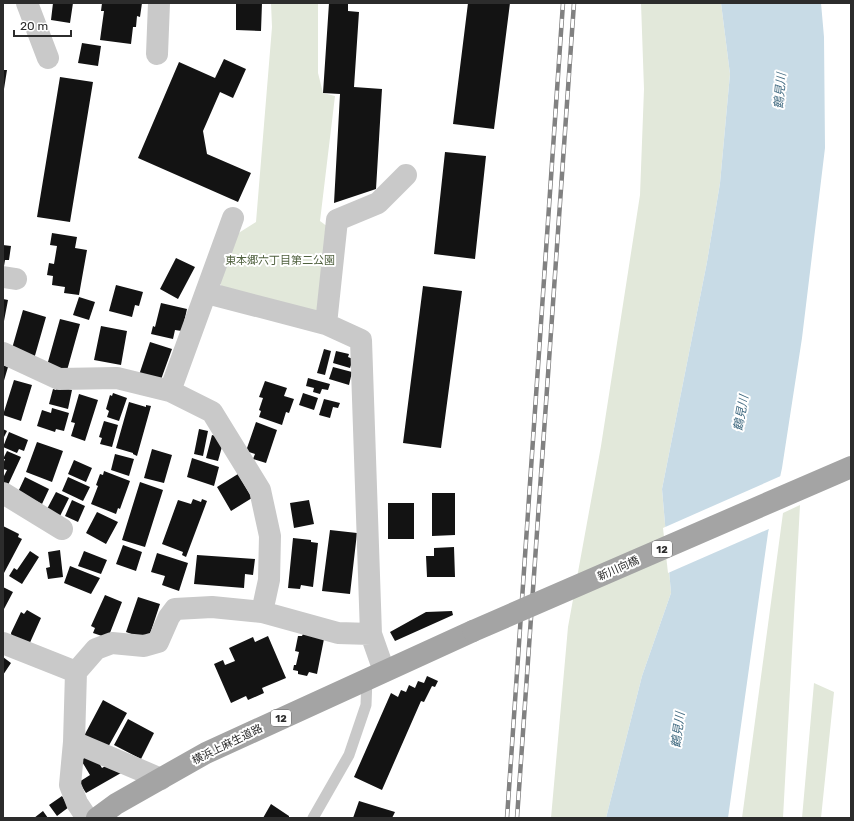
<svg xmlns="http://www.w3.org/2000/svg" width="854" height="821" font-family="Rubik,'Noto Sans JP',sans-serif">
<style>
.green{fill:#e2e8da}
.water{fill:#c8dbe6}
.pier{fill:#fff}
.building{fill:#131313}
.lines{fill:none;stroke-linecap:round;stroke-linejoin:round}
.service{stroke:#c9c9c9;stroke-width:11}
.minor{stroke:#c9c9c9;stroke-width:22}
.primary{stroke:#a4a4a4;stroke-width:22}
.rail-casing{stroke:#818181;stroke-width:4.5}
.rail{stroke:#fff;stroke-width:3;stroke-dasharray:9;stroke-linecap:butt}
.primary-bridge{stroke:#a4a4a4;stroke-width:22}
.labels{text-anchor:middle;stroke-width:4;stroke-linejoin:round;paint-order:stroke}
.shield{fill:#fff;stroke:#6b6b6b;stroke-width:1}
.shield-label{font-size:10px;font-weight:bold;fill:#2c2c2c}
.park-label{font-size:11px;fill:#50613f;stroke:#fff}
.street-label{font-size:11px;fill:#2c2c2c;stroke:#fff}
.water-label{font-size:12px;font-style:italic;fill:#446d83;stroke:#fff}
</style>
<rect width="100%" height="100%" fill="#fff"/>
<path class="green" d="M271 3H318V73L323 93 335 96 320 221 328 227 317 315 223 289 220 283 229 239 256 222 272 27Z
M641 3H721L730 74 720 183 707 262 662 489 671 593 642 676 606 818H551L568 627 601 446 640 195 644 89Z
M800 505 783 818H742L783 513Z
M814 683 834 692 821 818H802Z"/>
<path class="water" d="M721 3H821L824 37 825 148 802 338 782 468 768 533 728 818H606L642 676 671 593 662 489 707 262 720 183 730 74Z"/>
<path class="pier" d="M783 475 771 528 668 573 663 528Z"/>
<path class="building" d="M53 3H73L70 23 51 20Z
M102 3H142L140 17 137 16 136 27H133L131 44 100 40 104 11H101Z
M236 3H262L261 31 236 30Z
M329 3H348V11L359 12 354 87 382 89 376 189 334 203 340 94 323 93Z
M468 3H510L494 129 453 124Z
M82 43 101 46 98 66 78 63Z
M224 59 246 69 233 98 220 92 203 131 207 154 251 173 238 202 138 158 179 62 215 78Z
M3 70H7L4 89H3Z
M60 77 93 82 70 222 37 217Z
M445 152 486 156 475 259 434 254Z
M52 233 77 237 75 248 87 250 79 295 64 293 65 287 52 285 53 276 47 275 49 263 54 264 57 246 50 245Z
M3 245 11 246 9 260H5L4 266Z
M176 258 195 267 178 299 160 289Z
M116 285 143 292 139 306 135 305 132 317 109 311Z
M423 286 462 291 441 448 403 443Z
M79 297 95 302 89 320 73 315Z
M3 299 8 300 4 321H3Z
M161 303 187 309 182 331 175 330 173 339 151 334 153 326 155 327Z
M23 310 46 317 34 359 11 352Z
M60 319 80 324 66 374 46 369Z
M101 326 127 331 121 365 94 360Z
M150 342 172 349 159 385 138 378Z
M324 349 331 351 325 375 317 373Z
M336 351 349 354 348 357 353 359 350 368 333 363Z
M3 365 8 367 3 384Z
M333 367 352 372 349 385 329 379Z
M308 378 330 384 328 390 322 389 320 394 313 392 314 388 306 386Z
M14 380 32 385 21 421 3 415Z
M265 381 287 388 284 396 294 399 289 413 286 412 282 425 259 417 261 411 259 410 263 398 259 397Z
M57 386 72 390 68 409 49 404 53 389 56 390Z
M113 393 127 398 119 421 107 417 109 411 106 409 110 395 112 396Z
M303 393 318 398 314 410 299 405Z
M79 394 98 400 85 441 71 436 75 423 71 422Z
M324 399 340 403 338 408 333 407 330 418 319 415Z
M129 402 146 407V405L151 406 137 456 133 454V453L116 448Z
M52 408 69 413 64 431 56 429 55 432 37 426 42 410 51 413Z
M104 421 118 425 112 447 100 444 102 438 99 437Z
M256 422 277 430 266 463 253 459 255 454 246 451Z
M3 429 7 431 3 439Z
M199 429 208 431 203 456 194 454Z
M9 432 28 440 24 451 19 449 17 453 3 447Z
M212 435 220 437 223 443 218 461 206 458Z
M37 442 63 451 52 482 26 472Z
M152 449 172 455 164 483 144 478Z
M7 451 21 457 8 485 3 483V478L7 470 3 469V464L5 459H3Z
M115 454 134 459 129 476 111 470Z
M192 458 219 467 214 486 187 477Z
M74 460 92 468 86 482 68 474Z
M104 471 130 481 120 509 118 508 116 514 91 504 98 486 96 485 100 474 103 475Z
M238 474 252 498 231 511 217 487Z
M25 477 49 489 42 504 18 492Z
M68 477 90 487 83 501 62 491Z
M140 482 163 490 145 547 122 540Z
M56 492 69 498 60 516 47 509Z
M432 493H455V535L432 536Z
M193 499 201 502 202 499 207 501 186 557 182 555 183 552 162 544 178 500 191 504Z
M72 500 85 506 78 522 65 516Z
M309 500 314 524 294 528 290 503Z
M388 503H414V539H388Z
M97 512 118 522 106 544 86 533Z
M3 526 19 534 18 537 22 539 4 573 3 572Z
M330 530 357 533 350 594 322 591Z
M293 538 311 540V542L318 543 313 587 301 585 300 589 288 588Z
M123 545 142 552 136 571 116 564Z
M454 547 455 577H427L426 556H434V548Z
M60 550 63 577 48 579 46 568 50 567 48 552Z
M30 551 39 557 22 584 9 576 14 568 17 570Z
M84 551 107 560 101 574 78 566Z
M157 553 188 563 179 591 162 585 165 576 151 572Z
M197 555 255 559 253 575 245 574 244 588 194 584Z
M70 566 100 578 91 594 64 583Z
M3 587 13 592 4 609 3 608Z
M105 595 122 602 108 638 93 633 95 628 91 626Z
M138 597 160 604 148 640 126 632Z
M27 610 41 618 28 647 12 640 11 633 21 612 24 614Z
M452 611 453 615 395 641 390 632 426 612Z
M303 634 324 639 317 674 309 672 307 676 298 674V671L293 670 294 665H296L299 652 295 651 298 636H302Z
M268 636 286 678 262 688 264 693 248 700 246 696 231 703 214 664 223 660 225 665 235 661 229 648 253 637 255 642Z
M3 657 11 663 3 675Z
M427 676 438 681 435 687 432 686 424 702 421 701 382 790 354 777 391 693 398 697 401 690 406 692 409 685 415 688 418 681 424 683Z
M103 700 127 713 107 749 84 736Z
M128 719 154 733 141 759 114 745Z
M93 753 102 768 114 761 121 773 86 793 79 782 90 775 81 760Z
M62 796 69 807 57 816 49 805Z
M359 801 395 812 392 818H353Z
M271 804 289 816V818H263Z
M43 811 48 818H34Z"/>
<g class="lines">
<path class="service" d="M313 818 349 755 366 705 367 678"/>
<path class="minor" d="M27 3 48 58
M157 54 159 3
M3 277 16 279
M207 293 326 324 361 340 371 634 384 671
M326 324 337 220 378 203 406 175
M3 353 59 379 117 378 170 391 212 412 260 490 270 536 269 580 262 612
M170 391 233 218
M3 493 62 529
M3 643 76 672 96 649 112 643 144 646 158 642 169 617 175 609 212 607 262 612 338 633 371 634
M76 672 74 742 70 785 77 803 87 818
M74 742 161 779"/>
<path class="primary" d="M97 818 116 804 206 753 473 631"/>
<defs>
<path id="rail" d="M507 818 563 3
M517 818 574 3"/>
</defs>
<use href="#rail" class="rail-casing"/>
<use href="#rail" class="rail"/>
<path class="primary-bridge" d="M473 631 851 467"/>
</g>
<g class="labels">
<g class="shield">
<rect x="652" y="541" width="20" height="16" rx="3"/>
<rect x="271" y="710" width="20" height="16" rx="3"/>
</g>
<g class="shield-label">
<text x="662" y="553">12</text>
<text x="281" y="722">12</text>
</g>
<g class="park-label">
<text x="280" y="264">東本郷六丁目第二公園</text>
</g>
<g class="street-label">
<text transform="translate(618 568) rotate(-24)" y="4">新川向橋</text>
<text transform="translate(227 744) rotate(-26)" y="4">横浜上麻生道路</text>
</g>
<g class="water-label">
<text transform="translate(780 91) rotate(-85)" y="4">鶴見川</text>
<text transform="translate(741 413) rotate(-80)" y="4">鶴見川</text>
<text transform="translate(678 730) rotate(-83)" y="4">鶴見川</text>
</g>
</g>
<rect width="854" height="821" fill="none" stroke="#2c2c2c" stroke-width="8"/>
<path d="M14 30v6h57v-6" fill="none" stroke="#2c2c2c" stroke-width="2"/>
<text x="20" y="30" font-size="12" fill="#2c2c2c" stroke="#ffffff" stroke-width="3" paint-order="stroke">20 m</text>
</svg>
